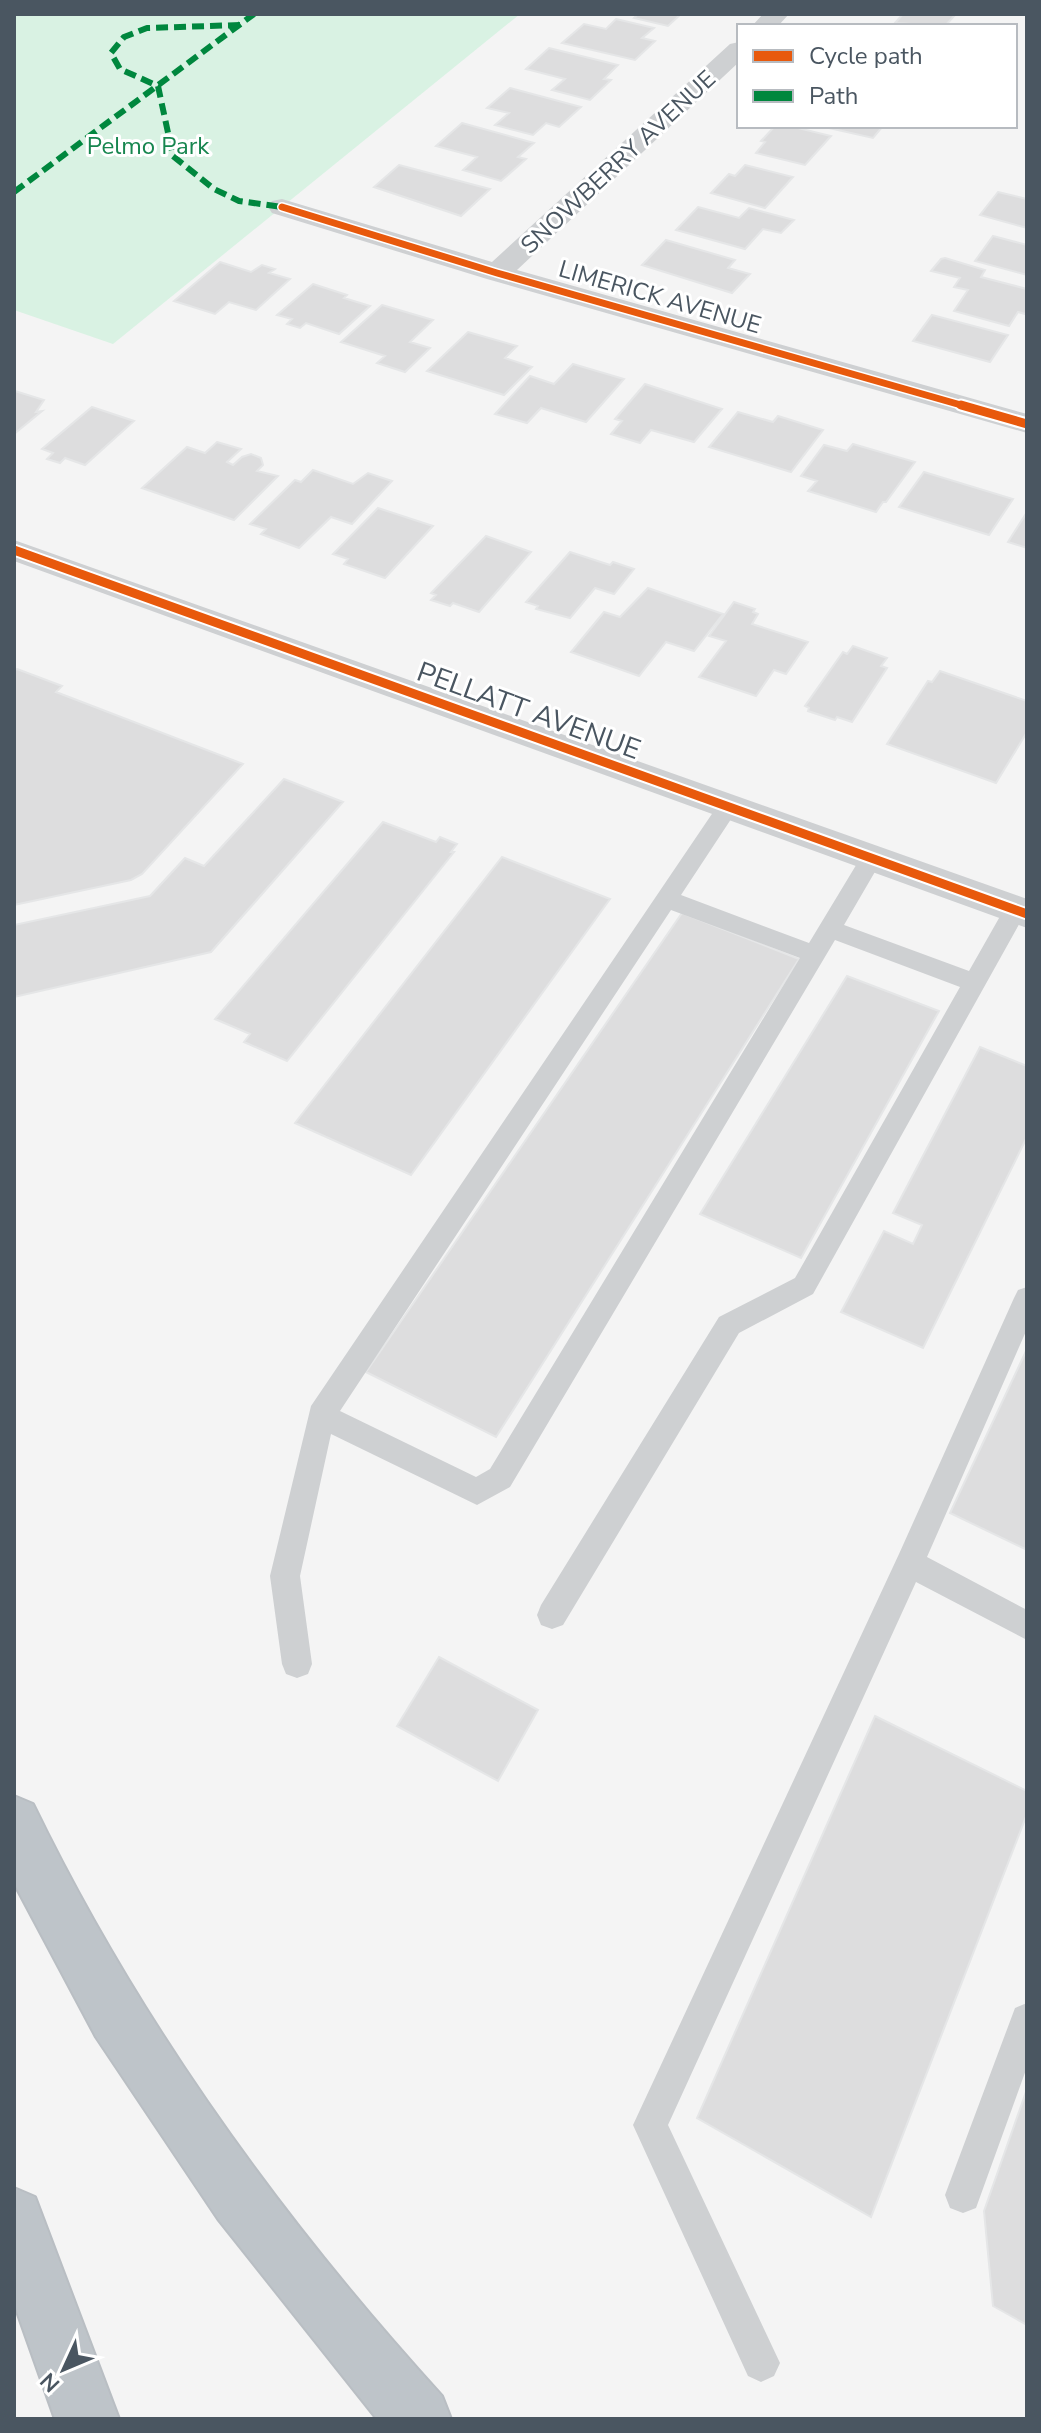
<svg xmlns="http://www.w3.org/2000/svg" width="1041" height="2433" font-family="'Nunito Sans',sans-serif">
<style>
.green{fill:#d9f2e3}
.building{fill:#ddddde;stroke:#e5e6e7;stroke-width:2}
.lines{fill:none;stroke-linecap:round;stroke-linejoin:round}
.motorway-casing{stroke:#b9bec3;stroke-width:4}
.service{fill:#ced0d2;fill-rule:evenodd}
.minor{fill:#ced0d2;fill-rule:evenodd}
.motorway{fill:#bec4c9;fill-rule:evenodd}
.quiet{stroke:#00873e;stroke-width:6;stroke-dasharray:12 6;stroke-linecap:butt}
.cycleway-far1-casing{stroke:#fff;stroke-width:10}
.cycleway-casing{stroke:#fff;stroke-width:13}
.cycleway-far1{stroke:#e8590c;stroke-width:7}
.cycleway{stroke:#e8590c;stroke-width:9}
.labels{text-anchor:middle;stroke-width:6;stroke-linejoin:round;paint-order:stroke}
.far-park-label{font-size:24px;fill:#17864f;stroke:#fff}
.far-street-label{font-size:24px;fill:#4a5661;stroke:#fff}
.street-label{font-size:28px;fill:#4a5661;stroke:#fff}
</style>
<rect width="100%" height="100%" fill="#f4f4f4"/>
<path class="green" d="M14 14H520L113 344 14 310Z"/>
<path class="building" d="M638 14H681L668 26 634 18Z
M903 14H956L945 26 895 23Z
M616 19 654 28 642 38 655 41 635 60 562 43 584 24 606 29Z
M549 48 618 65 604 79 611 80 590 100 552 90 565 79 526 69Z
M510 88 581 107 559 127 546 123 533 135 495 125 509 113 487 108Z
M462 123 534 143 518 157 526 159 501 181 463 170 477 157 436 146Z
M775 126H790L831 136 805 165 756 153 765 142 761 141Z
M820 126H883L873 138Z
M399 165 490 189 461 216 374 187Z
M745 165 793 177 765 208 711 193 729 174 735 176Z
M998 192 1027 199V228L980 215Z
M698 207 739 218 749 208 794 220 781 233 763 229 745 249 676 230Z
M993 236 1027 245V275L975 261Z
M666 240 735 260 728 268 750 274 732 293 642 265Z
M945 258 985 270 981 277 1027 289V311L1025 314 1018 312 1009 326 954 311 968 290 954 287 960 278 931 271 941 259Z
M220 262 251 272 262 265 275 269 269 273 290 279 256 310 229 302 215 314 174 301Z
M313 284 347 295 344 298 370 306 339 334 306 323 300 328 287 324 292 319 277 315Z
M382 305 433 320 410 342 430 348 405 372 377 363 385 356 341 342Z
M932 315 1008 335 990 362 913 341Z
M468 332 517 346 505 358 532 367 504 395 427 371Z
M573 364 624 379 586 422 541 408 527 423 495 414 530 376 554 384Z
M645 384 722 409 694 442 651 430 640 443 611 434 622 421 615 419Z
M15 391 44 400 36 412 42 411 14 434Z
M92 407 134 421 85 465 65 458 60 463 47 459 53 453 42 449Z
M738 412 773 422 778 416 823 430 791 472 709 447Z
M217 442 241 449 227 462 233 465 242 457 251 454 261 458 263 465 257 471 278 476 234 520 142 488 187 447 205 453Z
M853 444 915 462 886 502H883L876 512 808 491 817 481 801 476 824 445 847 451Z
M313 470 353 484 368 473 392 481 352 524 331 517 299 548 261 534 266 529 250 524 295 480 301 482Z
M924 472 1013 499 989 535 899 507Z
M378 508 433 526 385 578 344 564 348 559 333 554Z
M1027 512V548L1008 542Z
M486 536 531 552 479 612 453 603 450 606 431 600 436 595 431 593Z
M570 552 610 565 613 562 634 569 614 594 595 588 570 618 536 609 538 606 526 602Z
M648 588 723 614 694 651 666 642 639 676 571 652 604 612 620 617Z
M734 602 755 609 753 612 758 614 752 624 808 642 786 674 774 670 756 696 699 677 726 641 709 636Z
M853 646 887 658 881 666 887 668 852 722 837 717 835 720 808 711 809 708 805 706 843 652 847 654Z
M17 669 62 686 56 692 243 764 142 874 131 880 14 905V671Z
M940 671 1027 701V732L996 783 887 744 928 681 932 682Z
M284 779 343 802 211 952 14 997V925L150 896 185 858 204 866Z
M383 822 436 842 440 837 457 844 451 852H454L287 1061 244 1042 250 1034 215 1019Z
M502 857 610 899 411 1175 295 1123Z
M682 913 799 959 496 1437 366 1372Z
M847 976 939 1011 801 1258 700 1214Z
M980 1047 1027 1066V1137L923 1348 841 1312 884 1231 913 1244 922 1225 893 1213Z
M1027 1349V1550L950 1513Z
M439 1657 538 1710 498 1781 397 1726Z
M875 1716 1027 1791V1814L871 2217 697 2118Z
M1027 2089V2325L993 2306 984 2211Z"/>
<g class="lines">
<defs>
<path id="motorway" d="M14 1796 33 1804C138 2021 280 2218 442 2396L451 2419H377L218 2219 96 2037 14 1883Z
M14 2188 35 2197 119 2419H55L14 2303Z"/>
</defs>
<use href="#motorway" class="motorway-casing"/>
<path class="service" d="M728 799 736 802 739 807 681 895 809 943 864 852H880L883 858 844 925 969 971 1007 904 1015 902 1023 904 1027 910 813 1294 739 1333 563 1625 552 1629 541 1625 537 1615 541 1605 719 1317 795 1278 960 987 835 940 510 1487 477 1505 331 1434 300 1576 312 1664 308 1674 297 1678 286 1674 282 1664 270 1576 311 1406 720 802ZM671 910 800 958 490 1469 476 1477 340 1411Z
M1027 1287V1329L927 1557 1027 1610V1640L916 1582 668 2125 780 2363 774 2376 761 2382 748 2376 633 2125 899 1554 1014 1298 1018 1290Z
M1027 2003V2067L976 2208 963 2213 950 2208 945 2195 1015 2008Z"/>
<path class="minor" d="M763 14H789L778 26H752Z
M739 42V62L517 270 1027 414V433L487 279 272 213 268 207 272 201 282 199 492 262 730 44Z
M14 540 1027 899V928L14 561Z"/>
<use href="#motorway" class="motorway"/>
<path class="quiet" d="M240 25 147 28 124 37 111 53 120 69 158 86 173 156 214 189 239 201 282 207
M14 192 254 14"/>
<defs>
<path id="cycleway-far1" d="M282 207 497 273 968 407"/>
<path id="cycleway" d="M961 405 1027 424
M14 550 1027 914"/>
</defs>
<use href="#cycleway-far1" class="cycleway-far1-casing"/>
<use href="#cycleway" class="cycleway-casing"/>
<use href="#cycleway-far1" class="cycleway-far1"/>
<use href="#cycleway" class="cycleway"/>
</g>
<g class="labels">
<g class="far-park-label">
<text x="148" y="154">Pelmo Park</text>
</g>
<g class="far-street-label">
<text transform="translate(618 162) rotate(-43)" y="8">SNOWBERRY AVENUE</text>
<text transform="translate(660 297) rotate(16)" y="8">LIMERICK AVENUE</text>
</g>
<g class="street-label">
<text transform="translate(529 710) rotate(20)" y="10">PELLATT AVENUE</text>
</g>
</g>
<rect width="1041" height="2433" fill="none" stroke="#4a5661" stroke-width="32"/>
<rect x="737" y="24" width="280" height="104" fill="#ffffff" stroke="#b7bbc0" stroke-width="2"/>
<rect x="753" y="50" width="40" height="12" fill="#e8590c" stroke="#b7bbc0" stroke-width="2"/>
<text x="809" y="64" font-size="24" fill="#4a5661">Cycle path</text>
<rect x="753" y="90" width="40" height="12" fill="#00873e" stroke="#b7bbc0" stroke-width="2"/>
<text x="809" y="104" font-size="24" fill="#4a5661">Path</text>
<g transform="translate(64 2369) rotate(226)" stroke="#ffffff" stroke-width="6" paint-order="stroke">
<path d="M0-6L14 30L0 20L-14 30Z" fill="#4a5661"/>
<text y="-12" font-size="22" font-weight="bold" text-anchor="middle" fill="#4a5661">N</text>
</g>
</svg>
